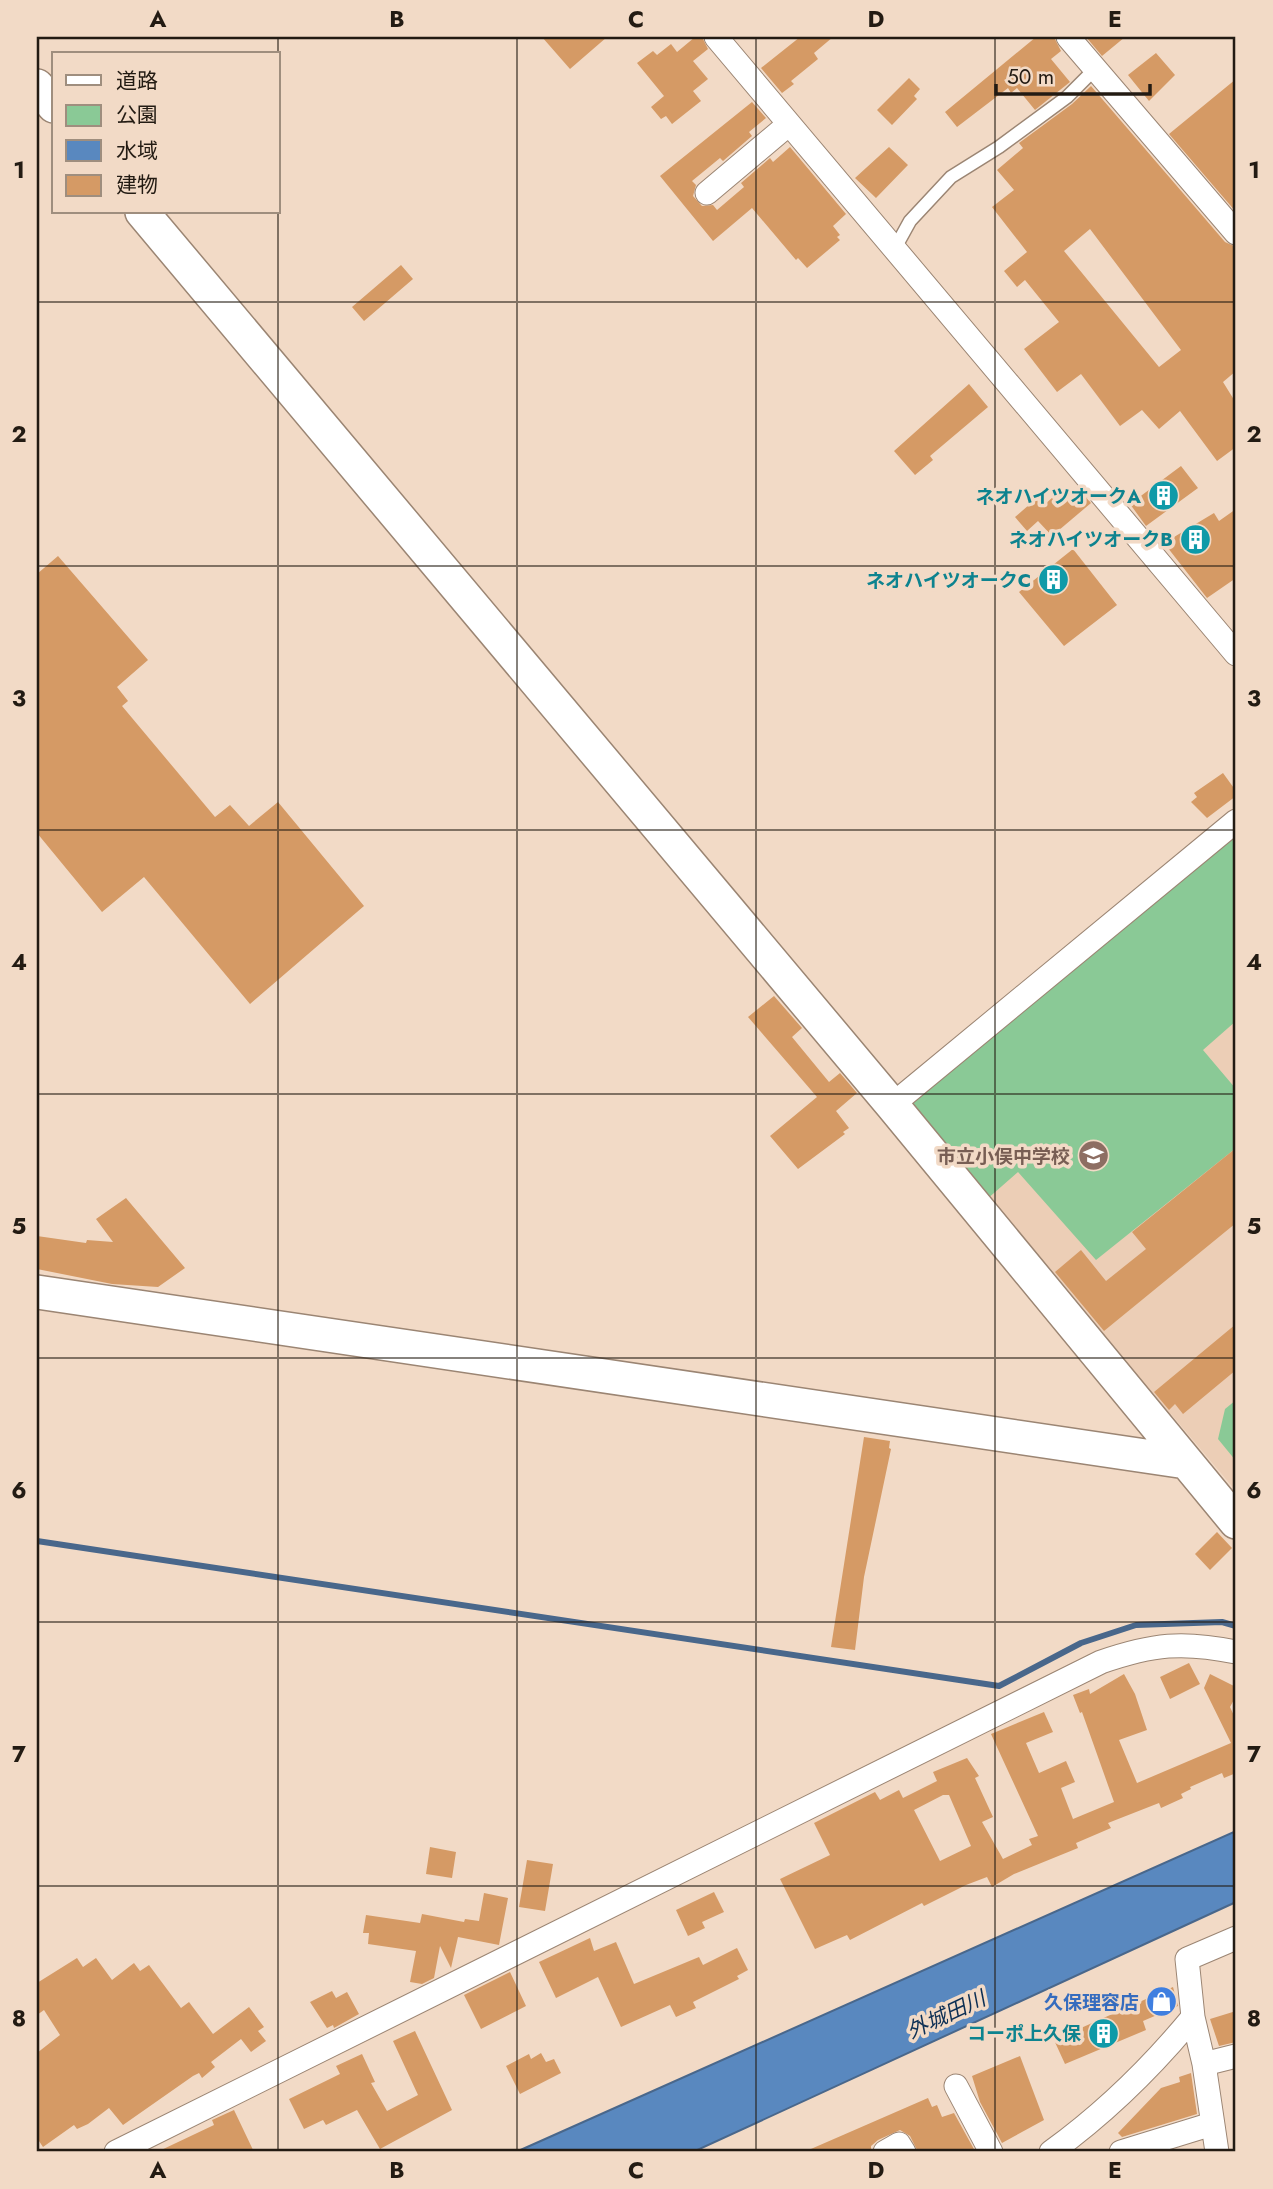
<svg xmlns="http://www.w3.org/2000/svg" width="1273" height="2189" font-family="Jost,'Noto Sans JP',sans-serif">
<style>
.built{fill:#ecceb6}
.green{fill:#8ac996}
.water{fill:#5988bf;stroke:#49678b;stroke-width:2}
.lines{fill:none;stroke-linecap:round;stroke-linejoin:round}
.stream{stroke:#49678b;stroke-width:6}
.building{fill:#d59a65;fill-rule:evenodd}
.lane-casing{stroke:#9b8573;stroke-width:15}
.street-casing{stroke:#9b8573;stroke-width:25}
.secondary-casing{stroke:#9b8573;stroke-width:36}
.lane{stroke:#fff;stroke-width:12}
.street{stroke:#fff;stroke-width:23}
.secondary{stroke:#fff;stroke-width:33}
.grid{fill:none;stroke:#231b13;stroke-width:2;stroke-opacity:0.55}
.labels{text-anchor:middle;stroke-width:7;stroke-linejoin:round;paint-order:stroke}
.culture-label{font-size:19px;font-weight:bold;fill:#0d838f;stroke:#f2dac6;text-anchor:end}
.education-label{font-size:19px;font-weight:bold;fill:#785e54;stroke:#f2dac6;text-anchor:end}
.shop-label{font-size:19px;font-weight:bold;fill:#366cbe;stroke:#f2dac6;text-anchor:end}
.water-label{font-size:21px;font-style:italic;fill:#0d2f54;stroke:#f2dac6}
.neatline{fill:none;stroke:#231b13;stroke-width:2.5}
.grid-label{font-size:23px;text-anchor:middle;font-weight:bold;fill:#231b13}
</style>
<rect width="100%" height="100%" fill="#f2dac6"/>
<path class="built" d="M1236 832V1491L1171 1414 1165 1416 913 1103Z"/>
<path class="green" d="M1236 832V1021L1203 1050 1236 1089V1148L1096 1260 1018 1172 986 1200 913 1113V1103Z
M1236 1400V1461L1218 1439 1225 1409Z"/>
<path class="water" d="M1236 1831V1902L693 2152H516Z"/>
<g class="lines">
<path class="stream" d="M37 1541 999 1686 1081 1643 1136 1625 1222 1622 1236 1626"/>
</g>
<path class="building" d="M542 37H607L570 69Z
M695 37H702L708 49 693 61 708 79 693 91 701 101 672 124 666 116 661 119 651 107 664 96 637 63 653 51 657 55 671 44 677 52Z
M800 37H833L814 53 818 59 791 81 794 84 782 93 761 68Z
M1036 37H1054L1061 51 1051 59 1070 82 1035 110 1017 88 1011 93 1008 88 957 127 945 112Z
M1086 37H1125L1102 56Z
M1156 53 1175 75 1149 101 1128 75Z
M909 78 920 89 914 96 917 99 892 125 877 110Z
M1236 79V212L1169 134Z
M1091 86 1225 242 1236 247V371L1223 382 1236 403V447L1217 461 1180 411 1159 429 1142 410 1120 426 1081 374 1057 392 1024 349 1059 322 1025 280 1017 287 1004 271 1027 252 992 207 1014 190 997 170 1023 148 1019 143 1072 104ZM1090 229 1181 350 1159 367 1064 251Z
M752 102 766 118 749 132 752 136 723 161 720 158 692 181 696 185 693 196 702 206 713 205 717 210 744 187 741 183 770 158 773 162 790 147 846 214 833 226 840 235 837 237 840 240 807 268 798 258 796 260 752 208 713 241 660 176Z
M889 147 908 165 876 198 855 178Z
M401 265 413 279 364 321 352 307Z
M969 384 988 407 930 456 933 460 915 475 894 451Z
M1181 466 1198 488 1146 526 1130 504Z
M1061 490 1069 499 1080 490 1091 503 1052 536 1038 521 1027 531 1015 517 1037 498 1044 505Z
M1236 509V578L1207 598 1164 543 1214 513 1219 521Z
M1073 549 1117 605 1064 646 1019 592Z
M58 556 148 660 117 687 128 701 122 706 215 817 230 805 249 826 278 802 364 906 250 1004 144 877 102 912 37 833V574Z
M1223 773 1236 791V796L1207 818 1191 802 1197 797 1194 793Z
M774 996 802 1028 792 1037 829 1082 840 1073 857 1093 836 1111 849 1128 843 1132 845 1134 798 1169 770 1136 817 1097 748 1017Z
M1236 1148V1223L1104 1331 1055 1272 1081 1250 1106 1281 1146 1249 1132 1232Z
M126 1198 185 1268 158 1287 112 1284 37 1269V1236L86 1243 87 1240 113 1242 96 1219Z
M1236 1324V1370L1183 1414 1175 1404 1169 1410 1154 1392Z
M864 1437 890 1441 889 1448 891 1449 864 1577 855 1650 831 1647Z
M1217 1532 1232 1548 1210 1570 1195 1554Z
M1189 1663 1200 1684 1170 1699 1160 1677Z
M1124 1674 1135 1694 1147 1730 1119 1740 1137 1783 1231 1743 1204 1688 1210 1674 1236 1687V1696L1230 1707 1236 1720V1773L1224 1778 1222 1773 1190 1787 1191 1789 1181 1794 1183 1798 1161 1808 1159 1803 1108 1823 1111 1828 1076 1843 1078 1848 1014 1874 992 1887 987 1877 966 1885 924 1906 922 1903 850 1940 847 1935 815 1949 780 1879 830 1855 814 1823 875 1792 880 1800 899 1790 903 1798 937 1781 933 1772 967 1758 979 1776 975 1778 993 1817 982 1822 1003 1859 1032 1845 1029 1839 1038 1836 991 1734 1044 1712 1053 1732 1026 1743 1039 1773 1066 1761 1075 1782 1061 1788 1073 1819 1114 1802 1082 1712 1080 1713 1073 1695 1089 1689 1090 1694ZM943 1795H949L971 1846 940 1861 914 1810Z
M430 1847 456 1852 452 1878 426 1874Z
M527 1860 553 1864 545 1911 519 1907Z
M714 1892 724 1912 702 1922 705 1928 688 1936 676 1910Z
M484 1893 508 1898 499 1945 458 1937 451 1968 440 1946 434 1978 422 1984 410 1982 416 1951 368 1944 369 1933H363L366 1915 420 1923 422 1914 464 1922 465 1919 479 1921Z
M590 1938 594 1951 616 1942 634 1984 699 1957 703 1965 737 1948 748 1970 737 1976 739 1979 693 2002 696 2008 676 2017 670 2005 621 2027 598 1977 556 1998 539 1962Z
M77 1958 83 1967 96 1958 112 1980 134 1963 140 1971 149 1965 181 2008 189 2002 213 2034 249 2007 264 2027 258 2031 266 2041 251 2052 241 2039 211 2062 215 2067 202 2078 199 2073 193 2076 123 2125 109 2108 88 2124 77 2129 74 2125 43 2147 37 2138V2053L60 2035 44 2010 37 2015V1983Z
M510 1972 526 2006 481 2029 464 1995Z
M1173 1987 1178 2006 1143 2021 1146 2030 1065 2064 1054 2040Z
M332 1991 336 1998 347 1992 359 2014 334 2028 333 2025 327 2028 310 2002Z
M1236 2011V2042L1219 2046 1210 2019Z
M415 2031 452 2110 380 2149 357 2110 326 2125 323 2120 304 2129 289 2099 340 2074 336 2066 362 2054 375 2082 371 2083 387 2111 418 2095 393 2041Z
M541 2053 546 2062 554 2059 561 2073 520 2094 506 2066 529 2054 531 2059Z
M1020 2056 1044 2120 1002 2143 980 2102 972 2076Z
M1191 2073 1197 2114 1122 2137 1118 2133 1161 2088 1180 2082 1179 2077Z
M928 2098 932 2107 937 2105 942 2117 954 2113 975 2151 918 2152 910 2136 900 2130 878 2140 871 2146V2152H804Z
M234 2110 254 2152H157L214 2125 212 2120Z"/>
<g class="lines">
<defs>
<path id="lane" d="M894 250 910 221 951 177 999 147 1067 97 1095 69"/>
<path id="street" d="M716 37 1236 654
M1068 37 1236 233
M707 193 789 124
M892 1105 1236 821
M1193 2017 1204 2064 1236 2056
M1204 2064 1217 2152
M956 2086 991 2152
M116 2152 1101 1662C1153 1644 1183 1641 1236 1652
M885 2152 899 2144 904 2152
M1051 2152C1105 2113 1151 2068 1193 2017L1187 1959 1236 1938
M1121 2152 1212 2124"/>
<path id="secondary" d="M37 86 54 106
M142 212 892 1105 1236 1522
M37 1292 1186 1462"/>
</defs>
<use href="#lane" class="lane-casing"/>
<use href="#street" class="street-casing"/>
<use href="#secondary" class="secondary-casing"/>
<use href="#lane" class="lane"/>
<use href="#street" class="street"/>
<use href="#secondary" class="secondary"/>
</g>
<path class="grid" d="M278 37V54M517 37V2152M756 37V2152M995 37V2152M278 212V2152M37 302H1236M37 566H1236M37 830H1236M37 1094H1236M37 1358H1236M37 1622H1236M37 1886H1236"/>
<defs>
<symbol id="building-disc" viewBox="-11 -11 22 22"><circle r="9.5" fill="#0f9aa8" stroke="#f2dac6"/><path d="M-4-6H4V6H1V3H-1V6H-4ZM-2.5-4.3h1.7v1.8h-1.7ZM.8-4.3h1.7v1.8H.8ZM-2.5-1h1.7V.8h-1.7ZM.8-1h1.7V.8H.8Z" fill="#fff"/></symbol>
<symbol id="school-disc" viewBox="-11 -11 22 22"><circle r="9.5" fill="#8d6e63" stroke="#f2dac6"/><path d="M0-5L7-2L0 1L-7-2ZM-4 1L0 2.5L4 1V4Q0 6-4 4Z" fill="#fff"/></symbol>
<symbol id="shop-disc" viewBox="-11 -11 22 22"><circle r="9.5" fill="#3f7fe0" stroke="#f2dac6"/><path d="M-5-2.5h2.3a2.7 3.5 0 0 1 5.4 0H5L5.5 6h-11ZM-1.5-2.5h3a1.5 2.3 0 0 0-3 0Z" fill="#fff"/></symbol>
</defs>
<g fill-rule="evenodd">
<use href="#building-disc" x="1146" y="478" width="35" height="35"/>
<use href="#building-disc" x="1178" y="522" width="35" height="35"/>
<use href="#building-disc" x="1036" y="562" width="35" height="35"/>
<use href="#school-disc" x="1076" y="1138" width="35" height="35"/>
<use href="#shop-disc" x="1144" y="1984" width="35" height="35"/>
<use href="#building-disc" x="1086" y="2016" width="35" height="35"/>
</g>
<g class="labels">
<g class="culture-label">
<text x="1141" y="503">ネオハイツオークA</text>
<text x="1173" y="546">ネオハイツオークB</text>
<text x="1031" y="587">ネオハイツオークC</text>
<text x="1081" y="2040">コーポ上久保</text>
</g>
<g class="education-label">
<text x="1070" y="1163">市立小俣中学校</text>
</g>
<g class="shop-label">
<text x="1139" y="2009">久保理容店</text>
</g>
<g class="water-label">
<text transform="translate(946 2015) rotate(-25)" y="7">外城田川</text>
</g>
</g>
<rect width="1273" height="2189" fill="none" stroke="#f2dac6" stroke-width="77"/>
<rect x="52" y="52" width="228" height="161" fill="#f2dac6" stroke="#9f8e7e" stroke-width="2"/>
<rect x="66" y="75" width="35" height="10" fill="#ffffff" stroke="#9f8e7e" stroke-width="2"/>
<text x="116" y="88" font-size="21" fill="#231b13">道路</text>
<rect x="66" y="105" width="35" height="21" fill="#8ac996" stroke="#9f8e7e" stroke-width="2"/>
<text x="116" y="122" font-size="21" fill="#231b13">公園</text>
<rect x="66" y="140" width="35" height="21" fill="#5988bf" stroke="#9f8e7e" stroke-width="2"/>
<text x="116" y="158" font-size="21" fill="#231b13">水域</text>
<rect x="66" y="175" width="35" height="21" fill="#d59a65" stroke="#9f8e7e" stroke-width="2"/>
<text x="116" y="192" font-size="21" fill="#231b13">建物</text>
<path d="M996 84v10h154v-10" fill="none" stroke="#231b13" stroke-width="3.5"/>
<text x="1007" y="84" font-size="21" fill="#231b13" stroke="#f2dac6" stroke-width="5" paint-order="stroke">50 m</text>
<rect x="38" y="38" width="1196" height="2112" class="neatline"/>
<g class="grid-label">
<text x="158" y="27">A</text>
<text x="397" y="27">B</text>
<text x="636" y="27">C</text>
<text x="876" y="27">D</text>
<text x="1115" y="27">E</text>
<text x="19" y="178">1</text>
<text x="1254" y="178">1</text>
<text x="19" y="442">2</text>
<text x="1254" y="442">2</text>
<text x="19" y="706">3</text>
<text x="1254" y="706">3</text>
<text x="19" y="970">4</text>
<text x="1254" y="970">4</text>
<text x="19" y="1234">5</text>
<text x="1254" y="1234">5</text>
<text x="19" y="1498">6</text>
<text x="1254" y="1498">6</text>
<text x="19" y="1762">7</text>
<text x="1254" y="1762">7</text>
<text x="19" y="2026">8</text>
<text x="1254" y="2026">8</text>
<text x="158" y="2178">A</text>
<text x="397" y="2178">B</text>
<text x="636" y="2178">C</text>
<text x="876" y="2178">D</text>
<text x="1115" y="2178">E</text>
</g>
</svg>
